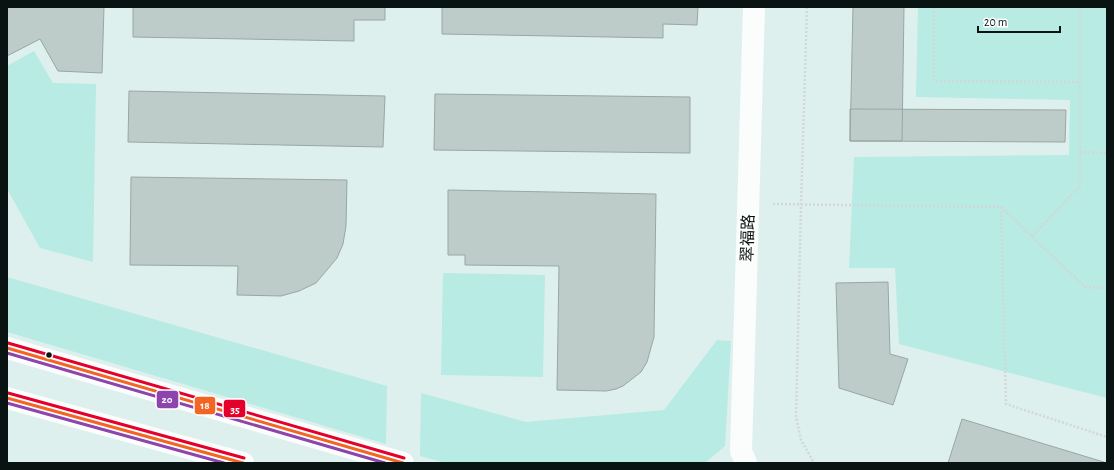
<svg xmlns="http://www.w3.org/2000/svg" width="1114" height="470" font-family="'Alegreya Sans','Noto Sans SC',sans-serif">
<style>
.green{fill:#b7ebe3}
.building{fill:#beccc9;stroke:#99a6a4}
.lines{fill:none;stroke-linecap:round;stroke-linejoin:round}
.path{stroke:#d2d7d7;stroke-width:2.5;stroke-dasharray:2 2;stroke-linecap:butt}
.minor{stroke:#fafdfc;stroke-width:22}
.major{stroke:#fafdfc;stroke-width:22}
.bus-1-casing{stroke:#fff;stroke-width:6}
.bus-2-casing{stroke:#fff;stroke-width:6}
.bus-3-casing{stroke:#fff;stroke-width:6}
.bus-1{stroke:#f26522;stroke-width:3}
.bus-2{stroke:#8e44ad;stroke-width:3}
.bus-3{stroke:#e4002b;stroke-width:3}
.bus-dot{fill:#091412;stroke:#fff;stroke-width:1.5}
.labels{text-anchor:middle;stroke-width:4;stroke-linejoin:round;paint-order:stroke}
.street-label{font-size:16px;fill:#091412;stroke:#fff}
.line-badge{stroke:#fff;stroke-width:1.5}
.badge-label{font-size:11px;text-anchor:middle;font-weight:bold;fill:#fff}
</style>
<rect width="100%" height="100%" fill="#def0ed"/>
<path class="green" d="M918 7H1107V398L899 344 895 268H849L854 157 1069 155 1070 100 916 97Z
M34 51 53 83 96 84 93 262 40 248 7 189V66Z
M443 273 545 275 543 377 441 375Z
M7 277 387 386 386 444 7 332Z
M717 340 731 341 725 446 705 463H446L420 456 421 393 526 422 664 410Z"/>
<path class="building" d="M7 7H104L102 73 58 71 40 39 7 56Z
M133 7H385V20H354V41L133 37Z
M442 7H698L697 25 663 24V38L442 34Z
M853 7H904L902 141H850Z
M129 91 385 96 383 147 128 142Z
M435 94 690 97V153L434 150Z
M850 109 1066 110 1065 142 850 141Z
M131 177 347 180 346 226 343 244 337 258 316 283 299 291 281 296 237 295 238 266 130 265Z
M448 190 656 194 654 337 647 362 641 372 623 386 616 389 606 391 557 390 559 266 465 265V255H448Z
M888 282 890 354 908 359 893 405 839 388 836 283Z
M962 419 1107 463H948Z"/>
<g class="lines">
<path class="path" d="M807 7 801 205 796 417 801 440 814 463
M934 7V81L1080 82
M1080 152 1107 153
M773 204 1001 207 1085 287 1107 288
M1001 207 1006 404 1107 437
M1032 236 1080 186V7"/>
<path class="minor" d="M746 463 741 451 754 7"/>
<path class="major" d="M7 348 403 463
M7 398 243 463"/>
<defs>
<path id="bus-1" d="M7 348 403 463
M7 398 243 463"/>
<path id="bus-2" d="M7 353 385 463
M7 403 224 463"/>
<path id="bus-3" d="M8 343 404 458
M8 393 244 458"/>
</defs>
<use href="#bus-1" class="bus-1-casing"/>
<use href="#bus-2" class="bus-2-casing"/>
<use href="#bus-3" class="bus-3-casing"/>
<use href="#bus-1" class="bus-1"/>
<use href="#bus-2" class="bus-2"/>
<use href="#bus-3" class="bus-3"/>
</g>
<circle class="bus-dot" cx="49" cy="355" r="3.5"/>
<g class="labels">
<g class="street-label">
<text transform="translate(747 238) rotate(-88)" y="6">翠福路</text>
</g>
</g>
<g class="line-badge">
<rect x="156" y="390" width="23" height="19" rx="4" fill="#8e44ad"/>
<rect x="194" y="396" width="22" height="19" rx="4" fill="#f26522"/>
<rect x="223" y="399" width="23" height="19" rx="4" fill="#e4002b"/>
</g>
<g class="badge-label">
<text x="167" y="403">20</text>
<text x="205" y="409">18</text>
<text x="235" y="413">35</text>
</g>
<rect width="1114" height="470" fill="none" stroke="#091412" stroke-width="16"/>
<path d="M978 26v6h82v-6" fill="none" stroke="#091412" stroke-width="2"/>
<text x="984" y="26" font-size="12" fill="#091412" stroke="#ffffff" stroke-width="3" paint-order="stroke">20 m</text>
</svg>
